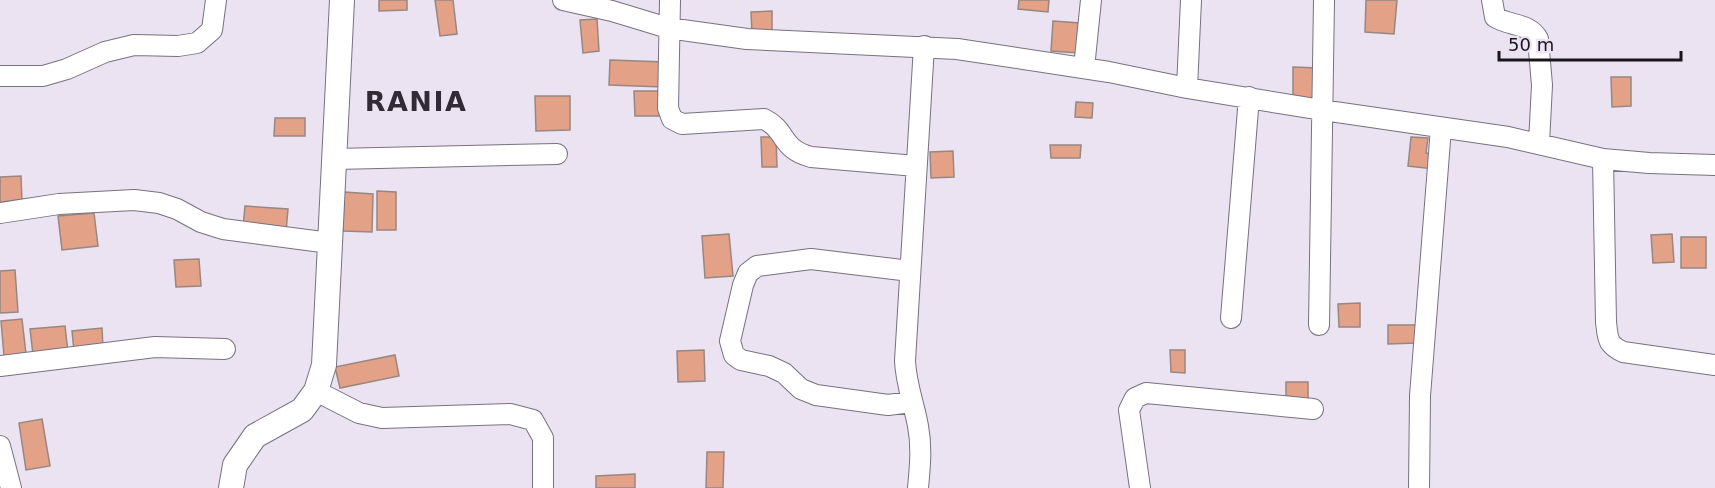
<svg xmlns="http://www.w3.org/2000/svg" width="1715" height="488" font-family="'DejaVu Sans',sans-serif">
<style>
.building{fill:#e3a288;stroke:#988781;stroke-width:1.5}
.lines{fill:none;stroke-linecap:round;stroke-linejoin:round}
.minor-casing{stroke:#78717e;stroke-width:22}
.tertiary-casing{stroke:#78717e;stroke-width:26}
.minor{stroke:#fff;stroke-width:20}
.tertiary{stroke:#fff;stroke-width:24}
.labels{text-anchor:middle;stroke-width:4.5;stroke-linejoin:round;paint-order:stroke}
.district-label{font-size:27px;font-weight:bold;letter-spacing:1.5px;fill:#322b37;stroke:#ebe3f2}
</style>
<rect width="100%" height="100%" fill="#ebe3f2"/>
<path class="building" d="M379 0H407V10L379 11Z
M435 0H453L457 34 440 36Z
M1019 0H1049L1048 12 1018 9Z
M1366 0H1397L1394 34 1365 32Z
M772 11V34H752L751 12Z
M597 19 599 51 583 53 580 20Z
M1053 21 1080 23 1078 53 1051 51Z
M610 60 665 62 663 87 609 85Z
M1293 67 1317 68V101H1293Z
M1611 77H1631V106L1612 107Z
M634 91H664L665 116H635Z
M535 96H570V130L536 131Z
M1076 102 1093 103 1092 118 1075 117Z
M275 118H305V136H274Z
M761 137H776L777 167H762Z
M1411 137 1428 138 1426 153 1435 154 1434 169 1408 166Z
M1050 145H1081L1080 158H1051Z
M953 151 954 177 931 178 930 152Z
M21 176 22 203 0 204V177Z
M377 191 396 192V230H377Z
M344 192 373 194 372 232 343 231Z
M245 206 288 209 286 232 243 228Z
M94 213 98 246 62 250 58 216Z
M729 234 733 276 705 278 702 236Z
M1672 234 1674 262 1653 263 1651 235Z
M1681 237H1706V268H1681Z
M199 259 201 286 176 287 174 260Z
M15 270 18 312 0 313V271Z
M1360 303V327H1339L1338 304Z
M22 319 26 354 4 356 1 321Z
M1388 325H1416L1417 343 1388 344Z
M65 326 68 352 33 355 30 329Z
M102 328 103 348 74 351 72 331Z
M704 350 705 381 678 382 677 351Z
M1170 350H1185V373L1171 372Z
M395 355 399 376 340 388 335 367Z
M1286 382H1308V401H1286Z
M42 419 50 466 26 470 19 423Z
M707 452H724L723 488H706Z
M635 474V488H596V476Z"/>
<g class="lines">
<defs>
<path id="minor" d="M563 0 612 11 668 28 747 39 957 49 1109 72 1187 88 1322 110 1508 137 1603 159 1649 163 1715 165
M670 0 668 108 672 119 682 124 764 119C788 131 779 148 811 157L916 166
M1492 0 1495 17C1509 26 1530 23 1538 39L1542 85 1539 143
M1084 68 1091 0
M0 76H43L67 69 105 52 134 45 178 46 197 43 212 30 216 0
M1187 88 1191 0
M335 159 557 154
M1603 159 1606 322C1608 339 1607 344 1623 352L1715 365
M0 213 59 204 134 200 159 203 177 209 201 222 223 229 330 243
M910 271 811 259 757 266 748 273 743 285 730 341 734 355 741 360 769 366 784 373 801 389 816 395 888 405 911 402
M1231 318 1249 97
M1319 325 1324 0
M0 366 155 347 225 349
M316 391 359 413 382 418 510 414 533 420 543 438V488
M0 446 11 488
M918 488C920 467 922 447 918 426 914 404 906 384 905 361L924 46
M1140 488 1129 410 1135 398 1146 393 1313 409
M1419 488 1420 396 1441 128"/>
<path id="tertiary" d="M231 488 235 465 255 436 302 410 316 391 324 365 342 0"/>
</defs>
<use href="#minor" class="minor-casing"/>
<use href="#tertiary" class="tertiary-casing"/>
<use href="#minor" class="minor"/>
<use href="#tertiary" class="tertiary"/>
</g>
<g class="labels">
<g class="district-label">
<text x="416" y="111">RANIA</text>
</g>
</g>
<path d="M1499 51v9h182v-9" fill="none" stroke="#19161b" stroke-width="3"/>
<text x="1508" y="51" font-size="18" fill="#19161b" stroke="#ebe3f2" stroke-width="4.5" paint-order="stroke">50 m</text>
</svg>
